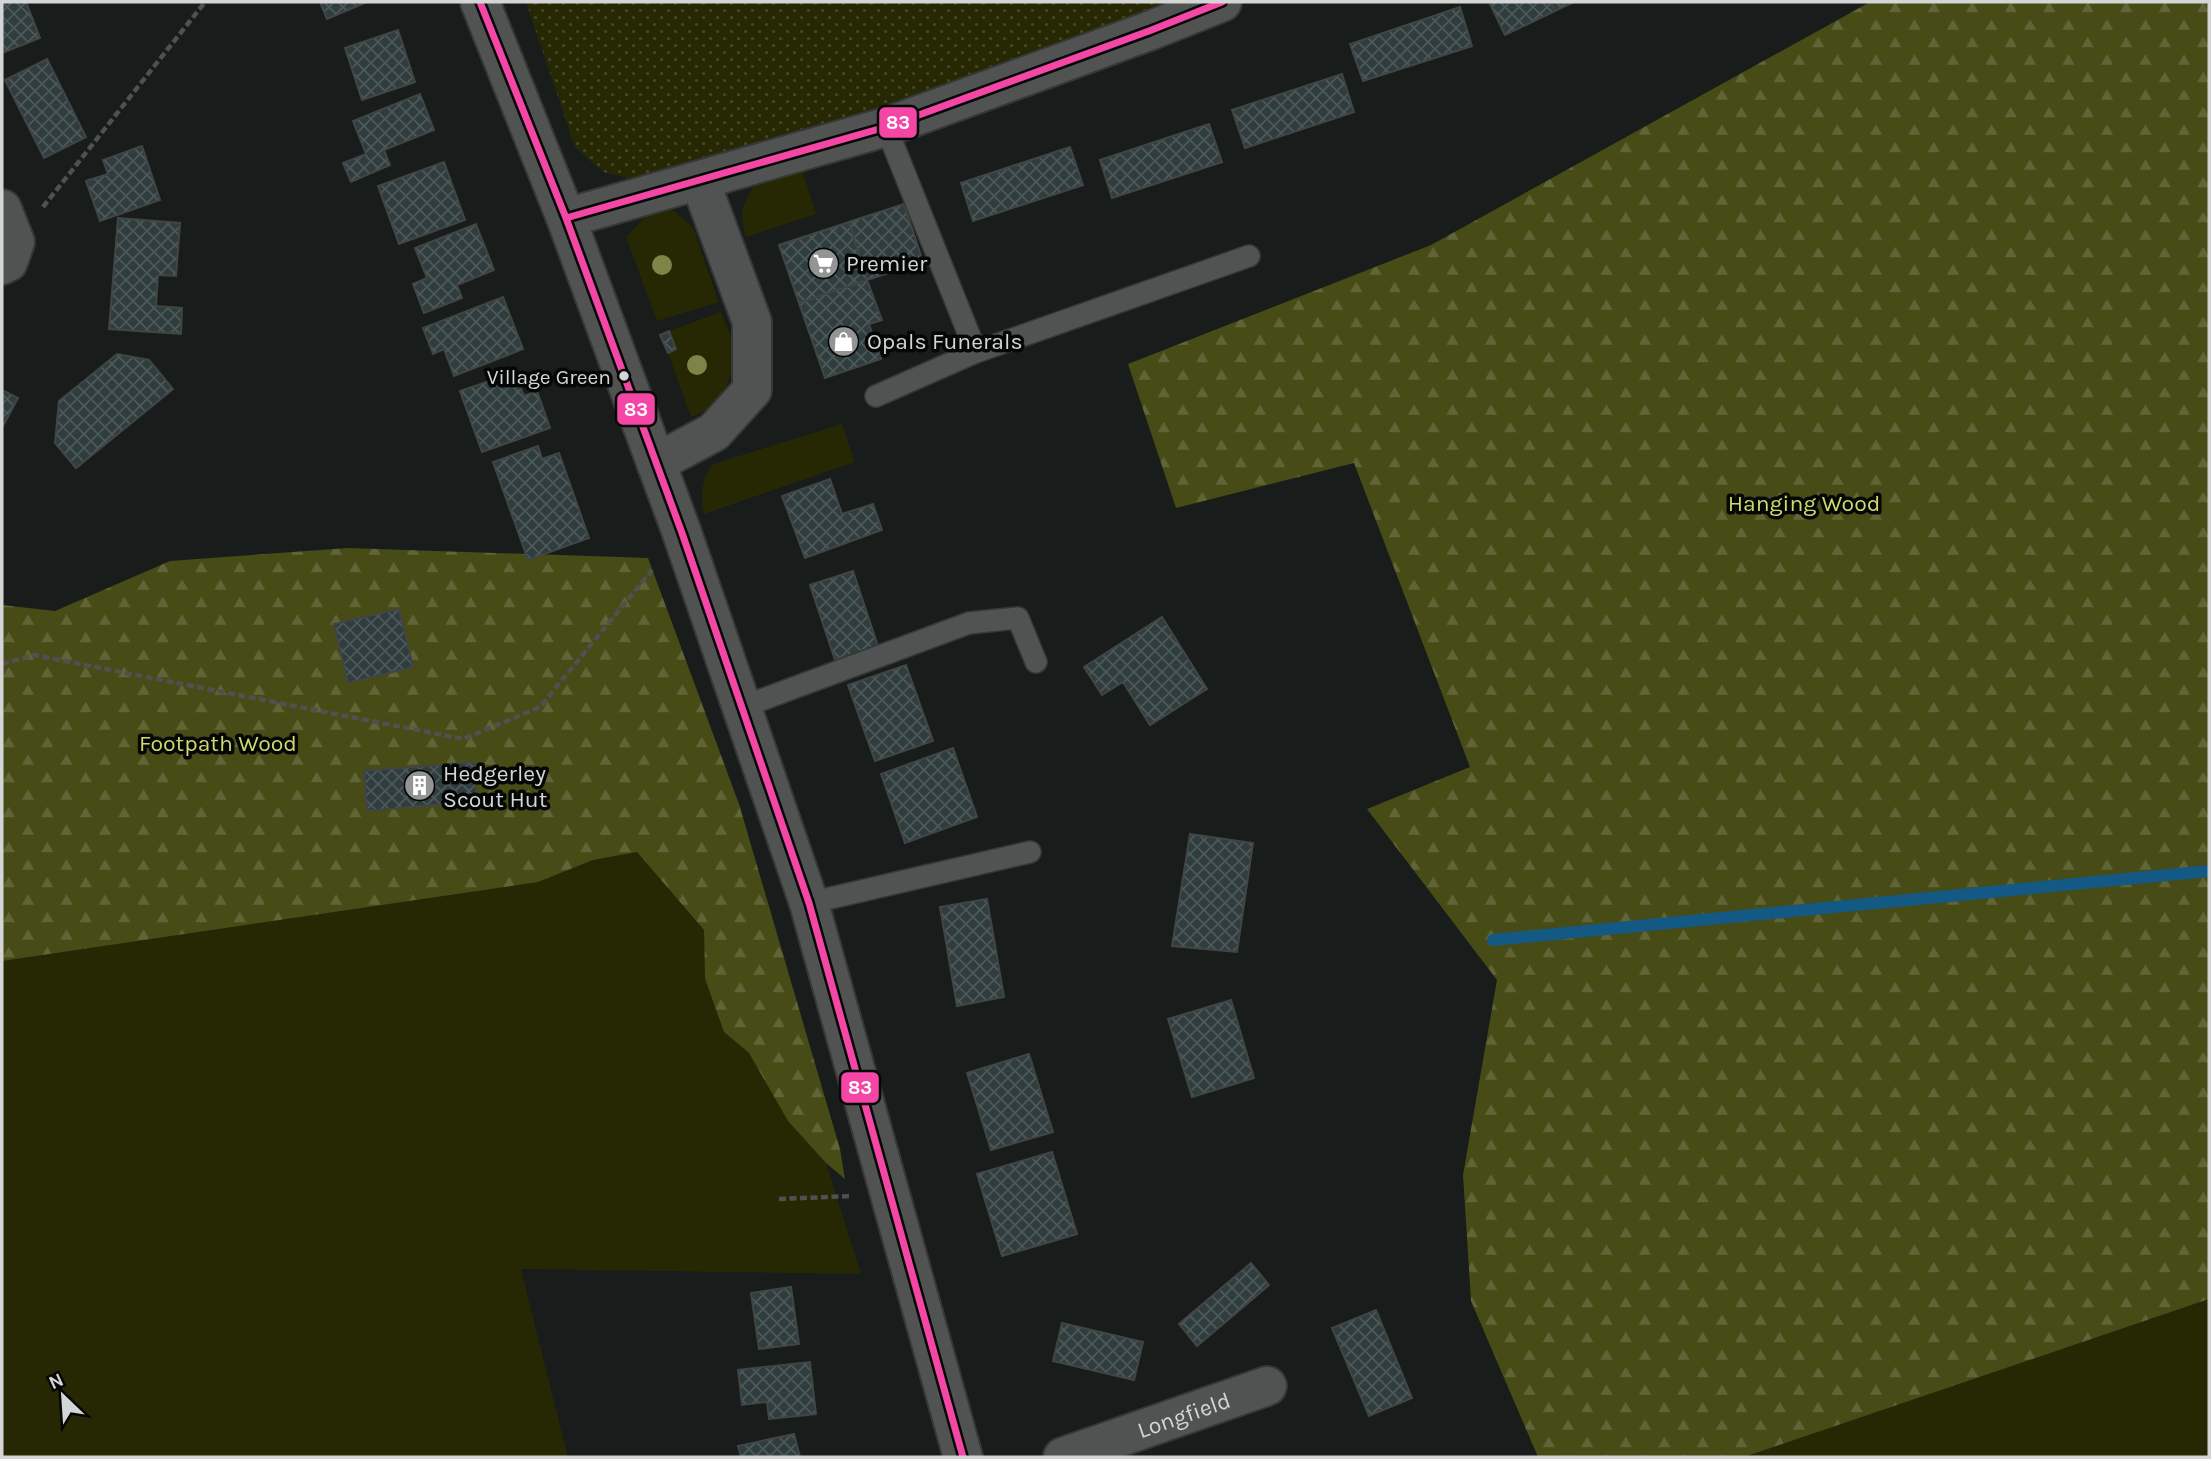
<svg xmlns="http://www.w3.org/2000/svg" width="2211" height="1459" font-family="Karla,sans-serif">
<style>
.grass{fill:#262804}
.forest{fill:url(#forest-firs)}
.park{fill:url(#park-dots)}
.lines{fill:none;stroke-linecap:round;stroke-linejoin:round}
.stream{stroke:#135984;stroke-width:12}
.building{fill:url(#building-cross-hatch);stroke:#424544;stroke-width:2}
.service-casing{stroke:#353837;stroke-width:24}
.minor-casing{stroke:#353837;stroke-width:42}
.path{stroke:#4f5151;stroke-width:4.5;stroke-dasharray:7 3.5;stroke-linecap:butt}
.service{stroke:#505352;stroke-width:21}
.minor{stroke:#505352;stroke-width:38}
.bus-1-casing{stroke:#050706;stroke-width:12}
.bus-1{stroke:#f346a5;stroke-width:7}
.tree{fill:#7d8448}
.bus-dot{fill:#d3d6d5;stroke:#050706;stroke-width:2.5}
.labels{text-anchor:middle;stroke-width:7;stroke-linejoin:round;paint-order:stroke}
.bus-label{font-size:21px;fill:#d3d6d5;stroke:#050706;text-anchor:end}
.poi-label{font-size:23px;fill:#d3d6d5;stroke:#050706;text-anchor:start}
.park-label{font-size:23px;fill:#d0d96d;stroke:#050706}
.street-label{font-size:23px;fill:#d3d6d5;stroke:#050706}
.line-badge{stroke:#050706;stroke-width:2.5}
.badge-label{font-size:19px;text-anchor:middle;font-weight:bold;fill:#fff}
</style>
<defs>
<pattern id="forest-firs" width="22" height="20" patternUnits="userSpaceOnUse" patternTransform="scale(1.75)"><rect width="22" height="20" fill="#474b15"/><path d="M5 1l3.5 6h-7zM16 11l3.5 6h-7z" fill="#616436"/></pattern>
<pattern id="park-dots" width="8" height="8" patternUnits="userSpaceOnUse" patternTransform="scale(1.75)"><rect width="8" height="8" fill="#262804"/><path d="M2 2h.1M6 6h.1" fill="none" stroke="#454628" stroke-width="1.8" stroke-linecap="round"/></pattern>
<pattern id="building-cross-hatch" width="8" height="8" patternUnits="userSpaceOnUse" patternTransform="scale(1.75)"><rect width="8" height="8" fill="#303d3e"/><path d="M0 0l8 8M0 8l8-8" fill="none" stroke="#4d5859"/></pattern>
</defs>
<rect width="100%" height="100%" fill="#181c1a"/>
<path class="grass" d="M802 170 816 214 746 237C739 213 742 206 754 185Z
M670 208 693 227 719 302 657 321 626 237 647 215Z
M721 312C725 324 733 338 734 350 735 380 719 408 691 417L668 353 676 349 669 331Z
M842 424 855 462 704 514C700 495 701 480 713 464Z
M637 852 704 930 705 980 724 1032 749 1053 788 1121 826 1163 861 1274 521 1269 568 1457H2V961L538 882 593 860Z
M2209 1299V1457H1744Z"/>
<path class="forest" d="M1870 2H2209V1299L1744 1457H1538L1471 1301 1463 1175 1497 980 1367 809 1470 767 1354 463 1176 508 1128 364 1431 245Z
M348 548 648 558 739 804 840 1149 845 1179 826 1163 788 1121 749 1053 724 1032 705 979 704 930 637 852 593 860 538 882 2 961V605L55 611 170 561Z"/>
<path class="park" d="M526 2H1187L1077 47 638 180 603 172 575 147Z"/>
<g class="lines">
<path class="stream" d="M1493 940 2209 871"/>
</g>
<path class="building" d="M2 2H26L40 38 2 53Z
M320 2H367L327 19Z
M1489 2H1550L1555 11 1505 35Z
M1550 2H1574L1555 11Z
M1460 7 1472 46 1363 81 1350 44Z
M398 30 415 82 362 100 345 48Z
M47 59 86 137 44 158 5 80Z
M1342 74 1354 112 1245 148 1232 110Z
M420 94 434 130 384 150 390 165 351 182 343 163 366 154 353 121Z
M1209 124 1222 162 1112 198 1100 160Z
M142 146 160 200 100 221 86 181 108 174 103 160Z
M1070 147 1083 185 973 221 961 183Z
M444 162 465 220 399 244 378 186Z
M904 204 923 262 867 280 849 222Z
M118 218 180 223 176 276 158 275 156 306 182 308 181 334 109 329Z
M849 222 867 280 799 303 779 245Z
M476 224 494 270 457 285 462 298 424 313 413 284 427 278 415 248Z
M867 280 882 320 869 324 881 359 825 378 799 303Z
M503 297 523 349 454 376 444 349 433 354 423 328Z
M669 331 676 349 668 353 660 335Z
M117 354 149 360 173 389 76 468 55 443 59 401Z
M515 372 524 396 537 391 550 428 482 452 460 391Z
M2 390 18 398 2 428Z
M538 446 542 459 559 453 589 538 528 560 493 462Z
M830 479 842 514 873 504 882 530 805 558 782 496Z
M853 571 878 646 835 660 810 585Z
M399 609 413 667 348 683 334 624Z
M1162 617 1207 689 1150 725 1123 682 1102 695 1084 667Z
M906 665 933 741 875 761 848 685Z
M953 748 977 817 905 843 881 774Z
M474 762 477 801 367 811 364 771Z
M1190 834 1253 843 1237 952 1172 946Z
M987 899 1004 997 957 1006 940 907Z
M1231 1000 1254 1078 1192 1097 1168 1019Z
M1029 1054 1053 1132 991 1150 967 1073Z
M1052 1152 1077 1234 1002 1256 977 1174Z
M1251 1263 1269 1285 1197 1346 1179 1324Z
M791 1287 799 1344 759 1349 751 1293Z
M1376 1310 1412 1398 1369 1416 1332 1328Z
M1062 1323 1143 1342 1134 1380 1053 1361Z
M810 1362 816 1414 769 1419 767 1402 742 1405 738 1370Z
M794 1434 800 1457H741L738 1446Z"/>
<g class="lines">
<defs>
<path id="service" d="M886 127 976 352
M876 396 976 352 1249 256
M742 707 969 623 1018 618 1036 662
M809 903 1030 852"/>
<g id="minor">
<path d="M480 2 566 218 682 533 809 903 963 1457"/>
<path d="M2 209 15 242 8 262 2 265"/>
<path d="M566 218 886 127 1149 31 1222 2"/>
<path d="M656 463 714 432 752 390V322L700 181"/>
<path id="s1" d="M1063 1457 1267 1386"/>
</g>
</defs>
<use href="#service" class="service-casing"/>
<use href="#minor" class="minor-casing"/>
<path class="path" d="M43 207 205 2
M2 664 34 655 463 739 540 707 652 570
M779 1199 852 1196"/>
<use href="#service" class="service"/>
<use href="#minor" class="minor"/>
<defs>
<path id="bus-1" d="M480 2 566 218 682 533 809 903 963 1457
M566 218 886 127 1149 31 1222 2"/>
</defs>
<use href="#bus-1" class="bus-1-casing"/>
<use href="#bus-1" class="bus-1"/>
</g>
<g class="tree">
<circle cx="662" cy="265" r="10"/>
<circle cx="697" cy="365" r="10"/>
</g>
<defs>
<symbol id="supermarket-disc" viewBox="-11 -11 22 22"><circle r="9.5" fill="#929594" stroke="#050706"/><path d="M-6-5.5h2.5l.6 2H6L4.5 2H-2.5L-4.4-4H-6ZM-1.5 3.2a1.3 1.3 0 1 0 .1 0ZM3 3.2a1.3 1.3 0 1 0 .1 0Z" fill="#fff"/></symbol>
<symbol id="shop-disc" viewBox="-11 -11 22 22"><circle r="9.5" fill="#929594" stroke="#050706"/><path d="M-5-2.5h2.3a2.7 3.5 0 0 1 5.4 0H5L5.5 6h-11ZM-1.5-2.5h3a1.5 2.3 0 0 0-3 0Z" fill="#fff"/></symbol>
<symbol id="building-disc" viewBox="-11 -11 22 22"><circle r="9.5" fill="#929594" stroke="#050706"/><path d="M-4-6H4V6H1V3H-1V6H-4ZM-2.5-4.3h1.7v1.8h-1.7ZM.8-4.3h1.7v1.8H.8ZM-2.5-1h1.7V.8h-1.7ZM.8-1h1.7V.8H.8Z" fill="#fff"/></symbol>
</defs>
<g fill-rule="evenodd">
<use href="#supermarket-disc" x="806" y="246" width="35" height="35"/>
<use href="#shop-disc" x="826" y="324" width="35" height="35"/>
<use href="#building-disc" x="402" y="768" width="35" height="35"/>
</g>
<circle class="bus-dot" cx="624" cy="376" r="6"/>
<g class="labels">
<g class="bus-label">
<text x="611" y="384">Village Green</text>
</g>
<g class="poi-label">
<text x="846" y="271">Premier</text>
<text x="867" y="349">Opals Funerals</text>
<text x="443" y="781">Hedgerley<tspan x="443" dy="26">Scout Hut</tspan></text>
</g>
<g class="park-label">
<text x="1804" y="511">Hanging Wood</text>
<text x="218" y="751">Footpath Wood</text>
</g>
<g class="street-label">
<text dy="8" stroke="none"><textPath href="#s1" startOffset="128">Longfield</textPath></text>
</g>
</g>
<g class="line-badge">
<rect x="878" y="106" width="40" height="33" rx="7" fill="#f346a5"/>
<rect x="616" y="392" width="40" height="34" rx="7" fill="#f346a5"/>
<rect x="840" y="1071" width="40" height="33" rx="7" fill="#f346a5"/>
</g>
<g class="badge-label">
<text x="898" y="129">83</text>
<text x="636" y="416">83</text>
<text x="860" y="1094">83</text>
</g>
<rect width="2211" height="1459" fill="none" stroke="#d3d6d5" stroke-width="7"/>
<g transform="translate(63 1396) rotate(335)" stroke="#050706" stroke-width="5" paint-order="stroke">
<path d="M0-5L12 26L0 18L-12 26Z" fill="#d3d6d5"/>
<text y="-10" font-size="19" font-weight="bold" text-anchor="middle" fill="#d3d6d5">N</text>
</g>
</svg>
